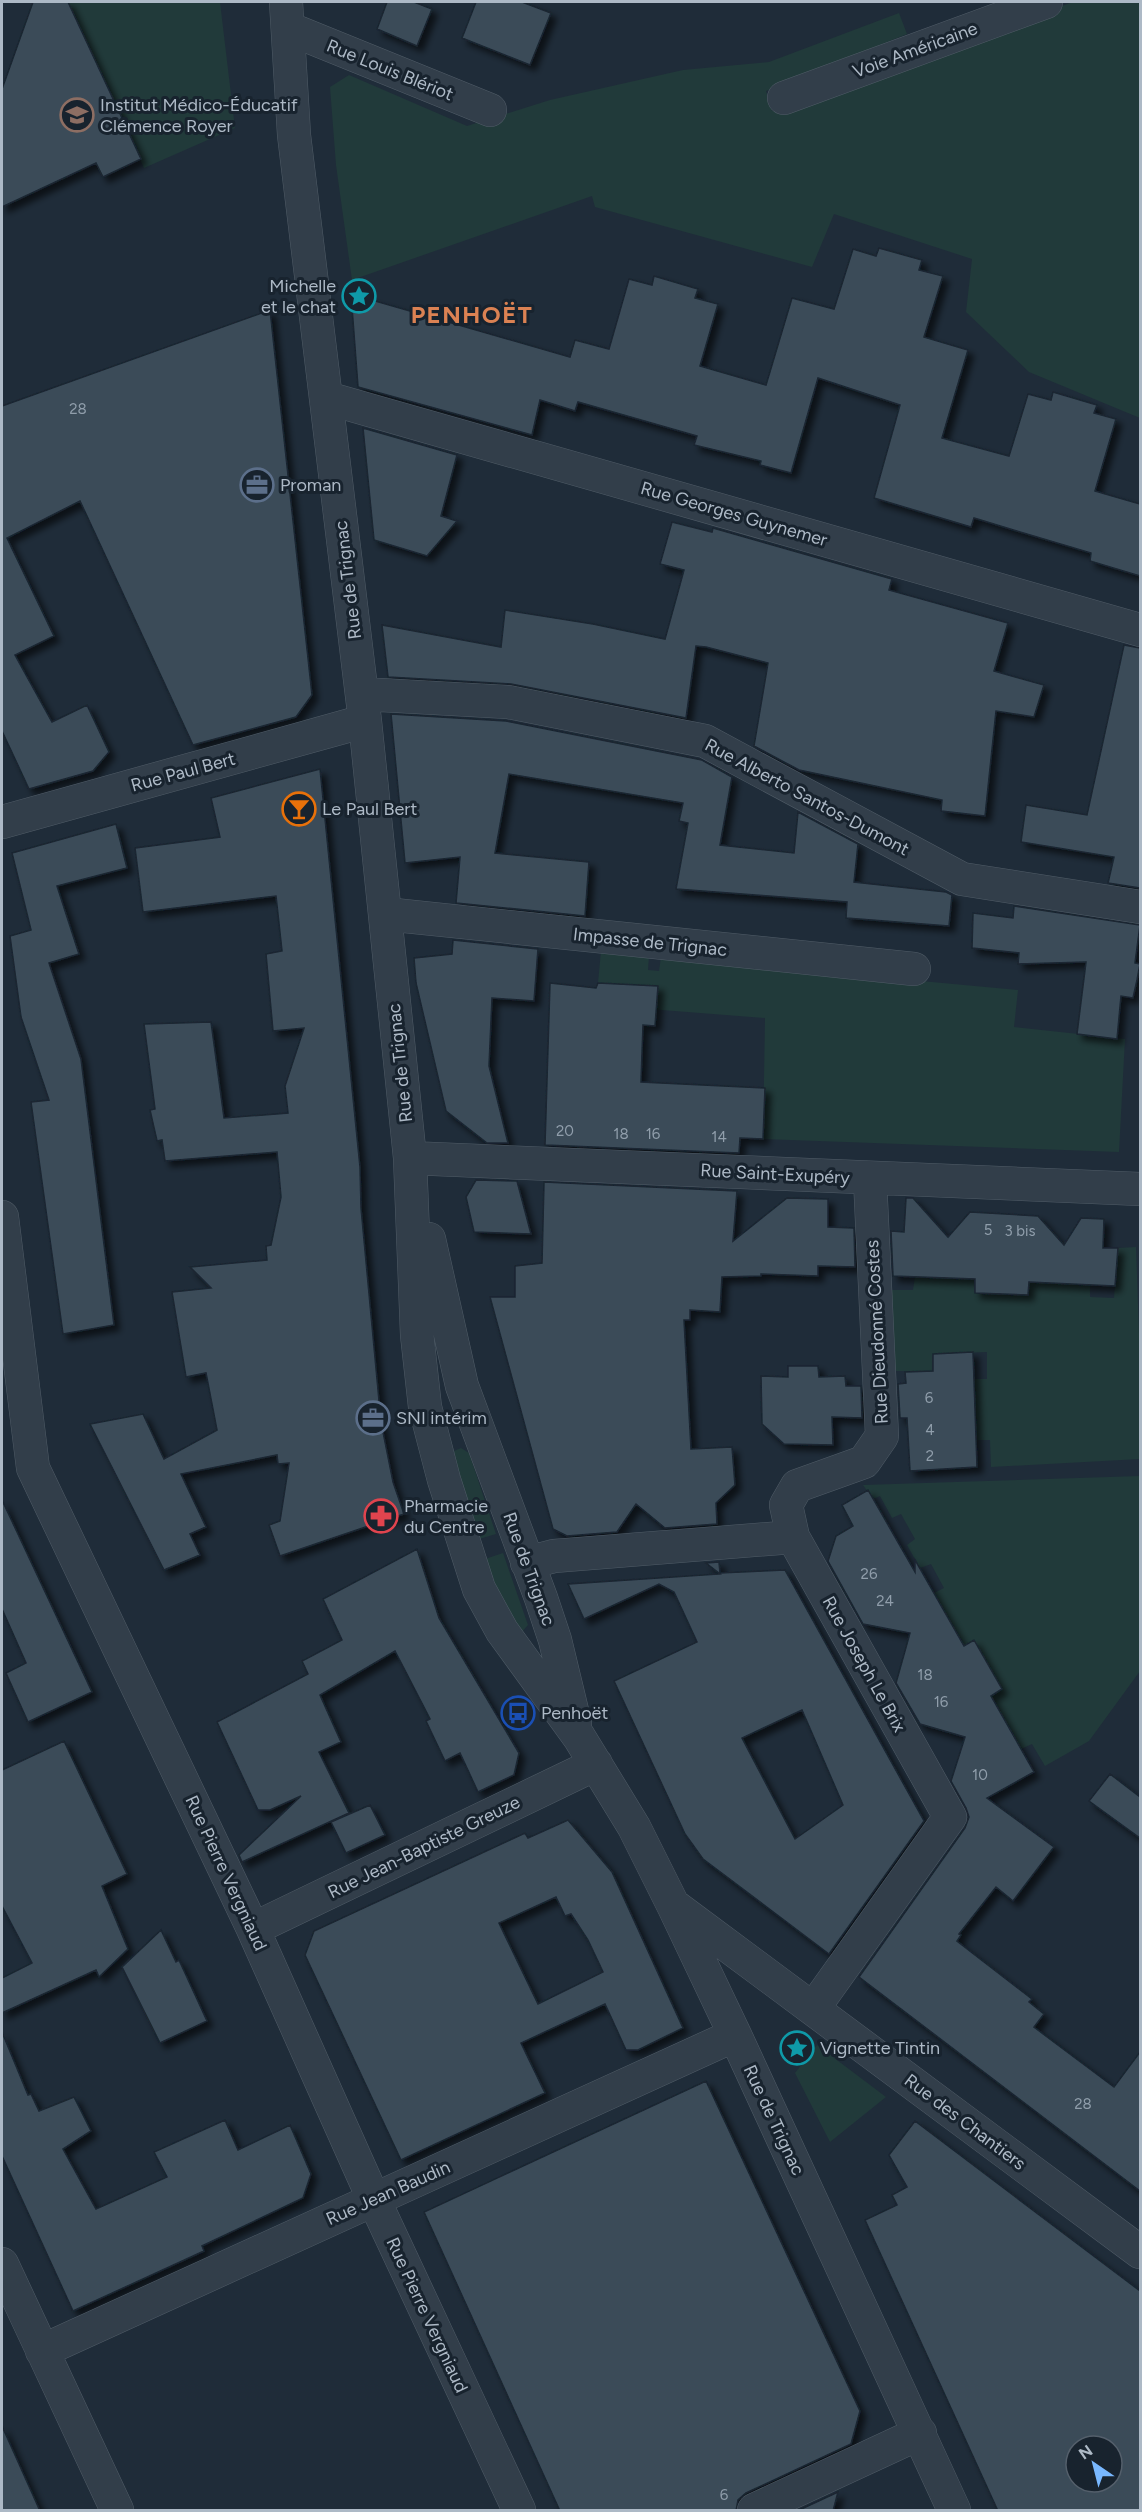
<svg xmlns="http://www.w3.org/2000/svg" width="1142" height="2512" font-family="Figtree,sans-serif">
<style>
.green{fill:#213a3a}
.building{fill:#3a4b59;stroke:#1a2530;stroke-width:1.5;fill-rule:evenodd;filter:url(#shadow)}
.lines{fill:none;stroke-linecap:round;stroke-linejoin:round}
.minor-casing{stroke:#505c67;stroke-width:34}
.minor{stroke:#323e4a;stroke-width:33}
.labels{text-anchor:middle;stroke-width:6;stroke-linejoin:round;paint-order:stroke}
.number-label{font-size:15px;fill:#909eab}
.street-label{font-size:18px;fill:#adb9c6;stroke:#18232e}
.poi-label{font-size:18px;fill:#adb9c6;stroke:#18232e;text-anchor:start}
.district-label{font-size:24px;font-weight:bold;letter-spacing:1.5px;fill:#db8253;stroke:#18232e}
</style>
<defs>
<filter id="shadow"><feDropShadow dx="5.5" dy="5.5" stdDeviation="3" flood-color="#0009"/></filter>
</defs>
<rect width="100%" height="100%" fill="#1f2c39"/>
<path class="green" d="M67 2H220L235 128 144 168Z
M1073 2H1140V418L1029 372 966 312 972 259 834 214 812 267 595 207 592 196 352 280 336 165 330 87 349 75 467 126 550 100 683 70 769 62 899 13 907 34 766 91 772 111Z
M601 951 649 956 648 970 659 971 661 957 1018 990 1014 1027 1125 1039 1119 1152 763 1139 765 1018 649 1009 639 986 598 983Z
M1136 1247 1140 1362V1459L991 1467 990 1440H976L974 1379H987V1352L934 1354 933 1371H893L888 1290H913L915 1277 975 1279V1293L1028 1295 1029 1282 1090 1284V1297L1114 1298 1118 1248Z
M461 1448 469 1453 496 1534 479 1539 454 1463V1451Z
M1140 1476V1671L1089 1741 1045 1766 1032 1744 1021 1749 991 1696 1002 1689 964 1646 934 1593 944 1588 931 1564 920 1568 907 1545 915 1539 901 1514 892 1518 880 1496 873 1499 863 1485Z
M503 1553 528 1625 521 1633 506 1610 485 1559Z
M817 2045 886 2097 830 2142 795 2073Z"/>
<path class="building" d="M33 2H68L141 159 103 177 96 163 2 207V89Z
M387 2H414L432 9 417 46 377 29Z
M476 2H522L551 13 530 65 462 38Z
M879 248 922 260 919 270 943 276 924 337 968 350 942 438 1009 456 1028 394 1051 400 1053 392 1097 405 1094 413 1116 419 1095 491 1140 504V576L1090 561 1091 553 1020 532 974 518 971 527 874 498 900 405 818 378 791 473 760 465 761 461 694 445 697 436 578 402 575 411 540 400 532 435 358 387 351 294 570 357 575 340 609 349 629 279 652 285 654 276 698 289 695 298 718 304 700 366 766 385 792 298 834 309 853 249 876 256Z
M270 310 312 695 296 717 193 745 80 501 7 538 54 636 15 655 52 722 87 705 109 752 93 771 29 789 2 731V406Z
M363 428 457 455 441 516 457 521 427 556 374 540Z
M672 522 712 532 713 528 892 579 889 590 1008 623 994 671 1044 685 1034 717 996 711 985 816 941 811 942 800 799 770 754 746 768 663 706 647 696 646 686 718 511 684 388 677 382 625 501 647 505 610 593 624 665 639 684 570 660 564Z
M1124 645 1140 648V888L1108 883 1114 857 1021 842 1026 805 1087 815Z
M391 714 506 721 702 760 732 777 720 845 794 853 798 812 858 844 854 882 946 892 952 895 949 926 846 918 847 902 676 889 688 823 679 821 683 803 509 774 495 853 589 862 585 916 456 903 460 857 405 863Z
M320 769 360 1167 361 1208 381 1422 393 1482 404 1514 280 1556 269 1525 280 1521 289 1463 278 1464 277 1455 181 1474 206 1527 190 1534 200 1555 164 1570 90 1424 143 1414 164 1459 217 1430 206 1373 186 1377 172 1292 211 1288 190 1267 267 1260 266 1246 271 1245 281 1197 277 1152 165 1161 162 1140 157 1141 150 1110 155 1109 144 1024 211 1022 224 1118 288 1113 285 1086 304 1028 273 1031 266 954 282 951 276 896 143 912 135 848 220 837 211 798Z
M116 824 127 868 57 886 79 954 49 963 81 1059 114 1325 63 1334 31 1102 49 1100 21 1017 10 936 31 930 12 853Z
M1014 906 1140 925 1135 963 1140 964 1137 980 1133 998 1121 996 1117 1039 1077 1034 1086 962 1018 964 1019 953 972 948 973 913 1013 918Z
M453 940 538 949 534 1001 492 998 489 1066 508 1143H487L446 1111 416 983 414 958 452 954Z
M550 983 596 988 598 983 658 986 655 1026 643 1025 641 1082 765 1088 763 1139 740 1138 739 1153 545 1145Z
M476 1180 517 1181 531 1234 474 1232 466 1197Z
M544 1182 737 1191 733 1241 787 1198 828 1199V1227L854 1228 855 1267 818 1266V1276L761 1274V1276L722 1277 720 1312 690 1310V1320H684L691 1449 732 1447 735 1485 716 1503 717 1524 665 1528 636 1504 617 1532 567 1536 553 1529 490 1297H515V1266L542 1263Z
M906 1198H913L948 1237 970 1212 1038 1216 1064 1245 1081 1218 1104 1219 1103 1248H1118L1115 1286 1029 1282 1028 1295 975 1293V1279L893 1276 891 1231 904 1232Z
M973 1352 977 1467 910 1471 907 1418H900L898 1384 906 1383 905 1372 933 1371V1354Z
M788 1366H818L819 1377 845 1376 846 1386H861L862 1418 832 1417 833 1445 784 1444 762 1424 761 1376 788 1377Z
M868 1490 915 1572V1560L964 1646 974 1640 1002 1689 991 1696 1034 1772 987 1798 1054 1847 1013 1901 996 1887 959 1934 961 1935 957 1941 1032 1999 1029 2002 1044 2014 1034 2027 1114 2087 1140 2052V2191L859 1977 965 1828 969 1817 966 1808 951 1781 965 1737 920 1724 896 1683 910 1633 863 1624 828 1561 836 1536 853 1526 842 1505Z
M2 1500 92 1692 28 1722 6 1673 26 1663 2 1609Z
M417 1549 439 1618 519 1753 514 1775 478 1792 460 1753 445 1761 426 1721 430 1719 395 1651 320 1695 341 1742 319 1752 349 1813 242 1862 239 1855 301 1796 270 1810H258L217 1722 308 1674 302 1661 342 1640 323 1599Z
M719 1562 720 1573 785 1570 924 1821 829 1954 703 1859 685 1834 614 1681 697 1642 674 1592 659 1584 584 1619 568 1584 720 1574 706 1563ZM802 1710 843 1805 795 1839 742 1738Z
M64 1741 127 1874 102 1886 128 1949 99 1977 96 1970 2 2013V1978L32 1963 2 1906V1770Z
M1110 1774 1140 1797V1838L1089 1801Z
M370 1805 385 1835 346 1853 331 1822Z
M568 1820 612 1872 683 2028 638 2050H626L605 2004 521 2043 545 2093 401 2160 305 1955 314 1931 525 1833 528 1838ZM556 1897 565 1916 571 1914 588 1940 603 1972 538 2004 499 1923Z
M161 1930 176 1962 179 1960 207 2021 160 2043 122 1967Z
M2 2032 28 2095 31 2094 39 2111 74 2097 91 2131 63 2149 96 2209 167 2177 154 2152 225 2120 238 2150 290 2125 311 2174 303 2198 202 2246 204 2251 73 2311 2 2156Z
M706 2081 860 2411 851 2444 746 2493 738 2500 736 2511H560L424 2212Z
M915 2121 1140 2291V2511H998L865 2220 897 2205 892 2195 907 2187 889 2155ZM1076 2446H1112V2482H1076Z
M2 2426 40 2511H2Z
M838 2492 833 2511H797Z"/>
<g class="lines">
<defs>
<path id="minor" d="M286 2 294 135 365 721 410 1158 417 1335 425 1407 444 1480 479 1589 502 1631 579 1737 634 1827 674 1907 735 2035 954 2510
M290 29 490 110
M784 98 1046 2
M327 398 1140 630
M362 694 508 702 705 741 962 879 1140 907
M2 822 365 721
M385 914 914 969
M410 1158 1140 1189
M2 1217 33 1468 253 1929 374 2200 519 2510
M429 1239 462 1386 541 1598 555 1640 575 1723
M793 1537 786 1505 797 1486 864 1462 882 1436 870 1179
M527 1563 554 1556 793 1537 950 1817 813 2009
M677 1908 1140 2252
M253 1929 596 1764
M2 2264 117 2510
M42 2351 735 2035
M754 2510 920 2433"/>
</defs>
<use href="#minor" class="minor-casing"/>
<use href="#minor" class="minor"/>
</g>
<defs>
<symbol id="school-ring" viewBox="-11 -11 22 22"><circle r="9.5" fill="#18232e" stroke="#8d6e63" stroke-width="1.5"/><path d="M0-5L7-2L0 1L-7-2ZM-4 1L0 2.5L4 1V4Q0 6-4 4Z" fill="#8d6e63"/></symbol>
<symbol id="sight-ring" viewBox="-11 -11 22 22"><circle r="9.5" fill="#18232e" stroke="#0f9aa8" stroke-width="1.5"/><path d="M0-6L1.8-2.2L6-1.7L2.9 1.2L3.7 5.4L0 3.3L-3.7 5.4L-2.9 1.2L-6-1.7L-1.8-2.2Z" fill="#0f9aa8"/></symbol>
<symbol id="office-ring" viewBox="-11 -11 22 22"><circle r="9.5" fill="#18232e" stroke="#5c6f8a" stroke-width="1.5"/><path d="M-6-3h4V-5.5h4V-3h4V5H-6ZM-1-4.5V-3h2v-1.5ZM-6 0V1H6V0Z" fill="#5c6f8a"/></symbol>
<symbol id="bar-ring" viewBox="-11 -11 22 22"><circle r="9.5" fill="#18232e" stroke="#e8710a" stroke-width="1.5"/><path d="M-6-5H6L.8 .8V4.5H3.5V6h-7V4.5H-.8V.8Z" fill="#e8710a"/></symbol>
<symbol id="pharmacy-ring" viewBox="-11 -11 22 22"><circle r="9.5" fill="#18232e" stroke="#e0444e" stroke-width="1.5"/><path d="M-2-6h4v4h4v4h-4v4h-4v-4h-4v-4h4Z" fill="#e0444e"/></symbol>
<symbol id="bus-ring" viewBox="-11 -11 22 22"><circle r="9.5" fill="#18232e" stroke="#1a4fb4" stroke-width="1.5"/><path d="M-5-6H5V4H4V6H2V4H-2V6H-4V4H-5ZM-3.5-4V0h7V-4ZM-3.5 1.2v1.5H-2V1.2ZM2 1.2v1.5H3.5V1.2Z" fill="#1a4fb4"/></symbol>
</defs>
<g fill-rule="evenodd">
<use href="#school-ring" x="58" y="96" width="38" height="38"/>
<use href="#sight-ring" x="340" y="277" width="38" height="38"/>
<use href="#office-ring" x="238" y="466" width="38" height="38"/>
<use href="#bar-ring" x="280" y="790" width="38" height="38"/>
<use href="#office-ring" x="354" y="1399" width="38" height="38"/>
<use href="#pharmacy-ring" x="362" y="1497" width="38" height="38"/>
<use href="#bus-ring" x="499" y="1694" width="38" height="38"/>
<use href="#sight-ring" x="778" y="2029" width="38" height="38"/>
</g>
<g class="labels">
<g class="number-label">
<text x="78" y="414">28</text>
<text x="565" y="1136">20</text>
<text x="621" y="1139">18</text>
<text x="653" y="1139">16</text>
<text x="719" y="1142">14</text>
<text x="988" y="1235">5</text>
<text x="1020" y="1236">3 bis</text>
<text x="929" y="1403">6</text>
<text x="930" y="1435">4</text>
<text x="930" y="1461">2</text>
<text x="869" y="1579">26</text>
<text x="885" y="1606">24</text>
<text x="925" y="1680">18</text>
<text x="941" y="1707">16</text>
<text x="980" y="1780">10</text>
<text x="1083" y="2109">28</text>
<text x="724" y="2500">6</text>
</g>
<g class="street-label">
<text transform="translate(915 50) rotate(-20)" y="6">Voie Américaine</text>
<text transform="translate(390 70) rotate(22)" y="6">Rue Louis Blériot</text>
<text transform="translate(734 514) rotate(16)" y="6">Rue Georges Guynemer</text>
<text transform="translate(348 580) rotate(-97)" y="6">Rue de Trignac</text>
<text transform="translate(183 772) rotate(-15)" y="6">Rue Paul Bert</text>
<text transform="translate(807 797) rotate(28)" y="6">Rue Alberto Santos-Dumont</text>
<text transform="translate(650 942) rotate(6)" y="6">Impasse de Trignac</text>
<text transform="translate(400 1063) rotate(-96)" y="6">Rue de Trignac</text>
<text transform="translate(775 1174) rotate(3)" y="6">Rue Saint-Exupéry</text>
<text transform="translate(877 1332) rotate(-93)" y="6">Rue Dieudonné Costes</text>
<text transform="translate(529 1569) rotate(70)" y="6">Rue de Trignac</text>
<text transform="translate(864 1664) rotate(61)" y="6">Rue Joseph Le Brix</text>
<text transform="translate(424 1847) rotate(-26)" y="6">Rue Jean-Baptiste Greuze</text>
<text transform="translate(226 1873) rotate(65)" y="6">Rue Pierre Vergniaud</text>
<text transform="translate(774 2120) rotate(65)" y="6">Rue de Trignac</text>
<text transform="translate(965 2122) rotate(37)" y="6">Rue des Chantiers</text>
<text transform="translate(388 2193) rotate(-24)" y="6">Rue Jean Baudin</text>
<text transform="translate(427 2315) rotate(65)" y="6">Rue Pierre Vergniaud</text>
</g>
<g class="poi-label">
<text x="100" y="111">Institut Médico-Éducatif<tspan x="100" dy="21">Clémence Royer</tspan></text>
<text x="336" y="292" text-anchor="end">Michelle<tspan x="336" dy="21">et le chat</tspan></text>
<text x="280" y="491">Proman</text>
<text x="322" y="815">Le Paul Bert</text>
<text x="396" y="1424">SNI intérim</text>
<text x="404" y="1512">Pharmacie<tspan x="404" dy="21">du Centre</tspan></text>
<text x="541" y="1719">Penhoët</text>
<text x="820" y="2054">Vignette Tintin</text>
</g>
<g class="district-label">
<text x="472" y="323">PENHOËT</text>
</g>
</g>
<rect width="1142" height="2512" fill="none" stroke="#adb9c6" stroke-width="6"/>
<g transform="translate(1094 2464) rotate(325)"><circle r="28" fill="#18232e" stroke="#545f6b" stroke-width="1.5"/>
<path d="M0-4.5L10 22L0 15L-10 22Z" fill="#79b8ff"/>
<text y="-9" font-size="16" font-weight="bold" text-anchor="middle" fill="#adb9c6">N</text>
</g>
</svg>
